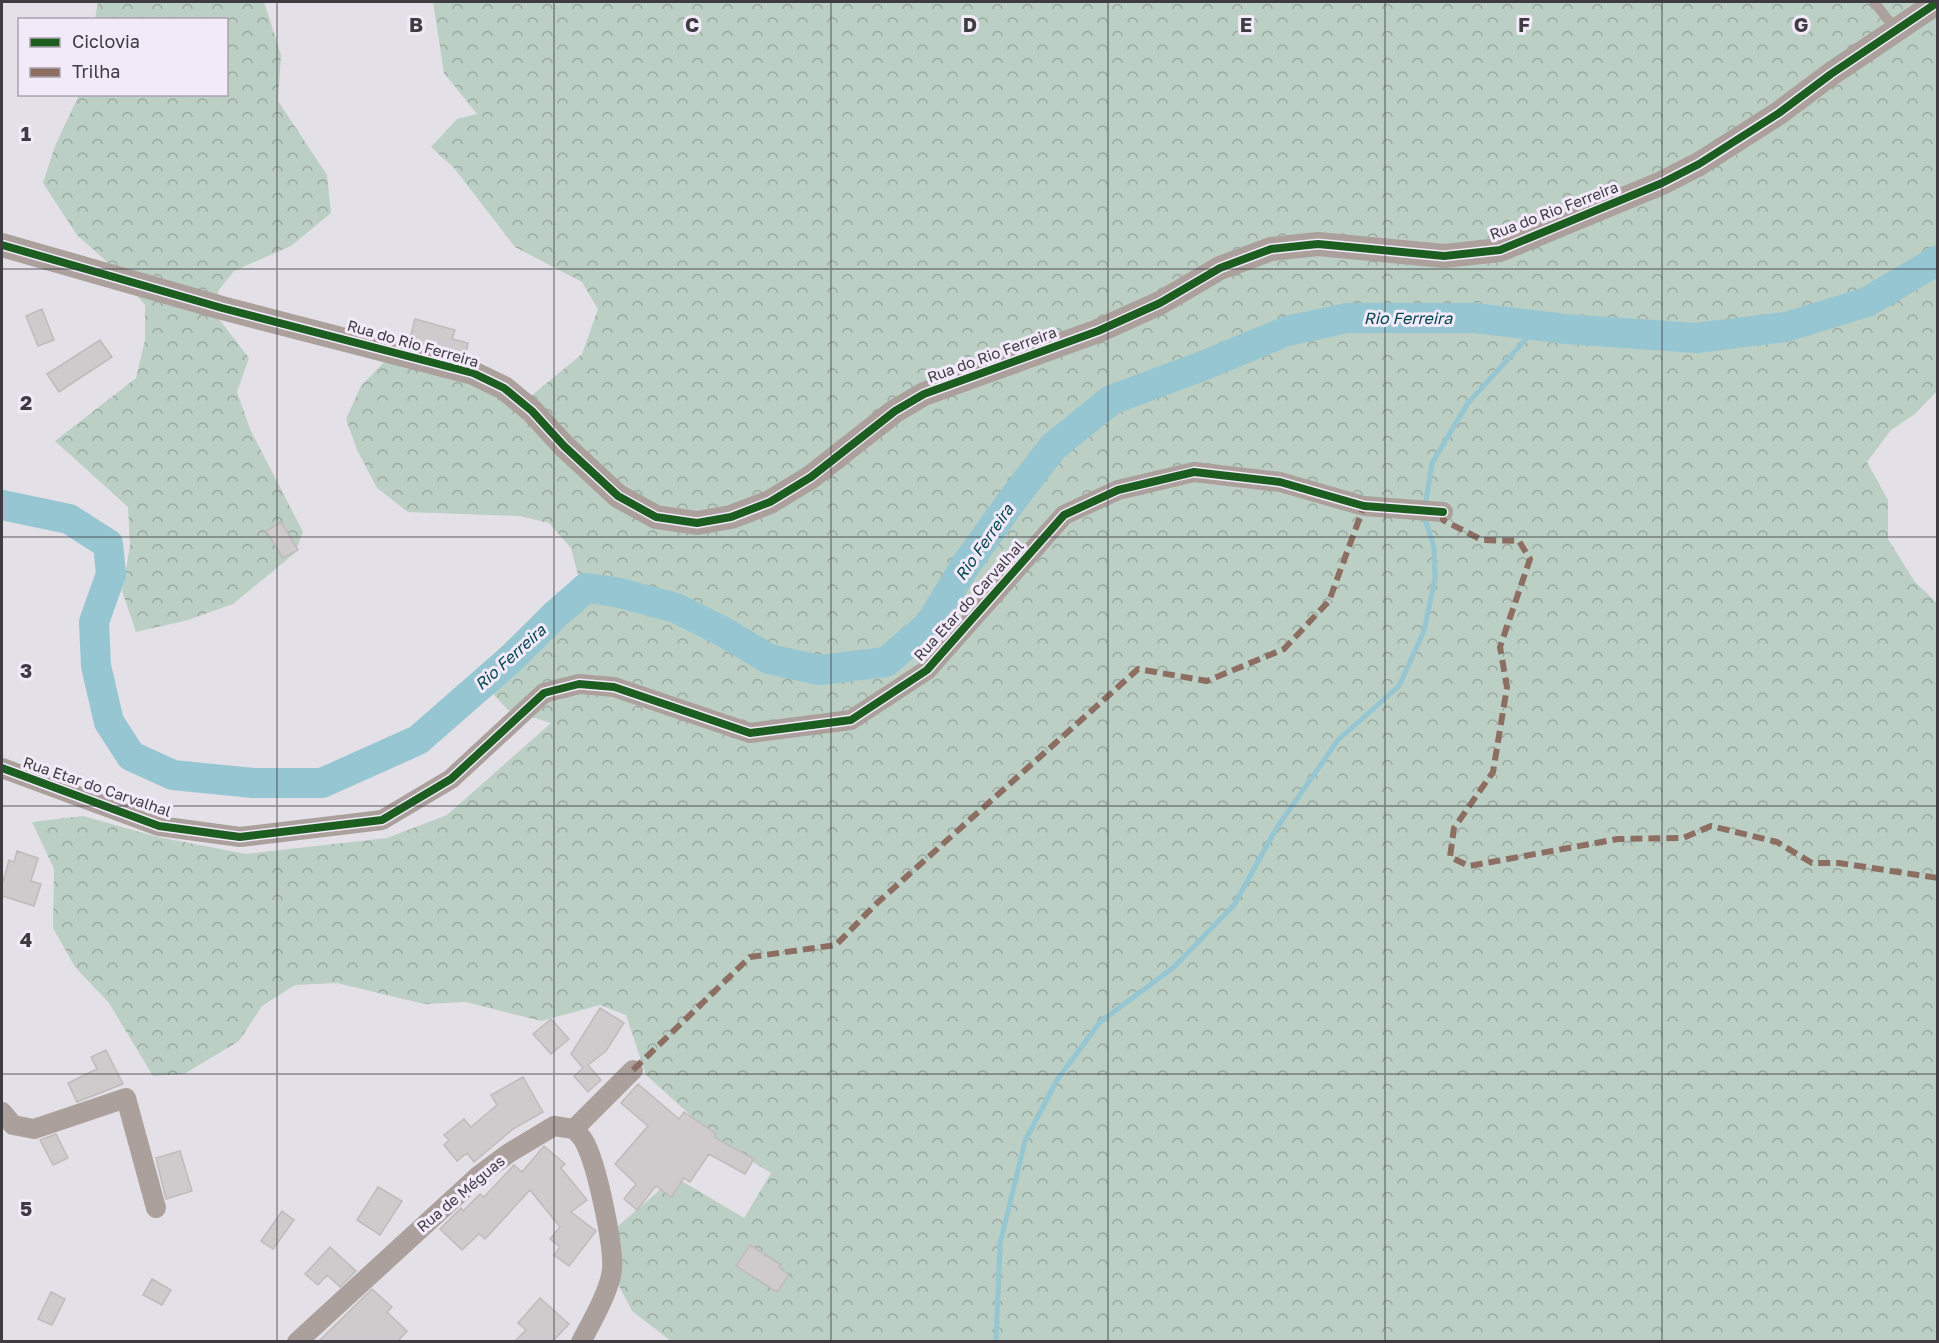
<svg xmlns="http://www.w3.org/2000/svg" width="1939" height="1343" font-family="'Golos Text',sans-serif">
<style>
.forest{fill:url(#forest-crowns)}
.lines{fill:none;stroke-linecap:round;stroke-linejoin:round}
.stream{stroke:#96c6d1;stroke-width:5}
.river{stroke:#96c6d1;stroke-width:30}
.building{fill:#cfcbcc;stroke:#bfbbbb;stroke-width:1.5}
.service{stroke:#aba09c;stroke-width:10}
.minor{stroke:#aba09c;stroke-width:20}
.tertiary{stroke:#aba09c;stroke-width:24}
.quiet{stroke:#8d6e63;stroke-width:6;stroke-dasharray:12 6;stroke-linecap:butt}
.cycleway-casing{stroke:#f2e9f9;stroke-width:11}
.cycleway{stroke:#1b5e20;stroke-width:8}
.grid{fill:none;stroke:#3e3b41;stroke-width:1.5;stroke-opacity:0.55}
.labels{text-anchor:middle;stroke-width:6;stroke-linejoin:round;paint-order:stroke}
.street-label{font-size:15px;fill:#3e3b41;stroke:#f2e9f9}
.water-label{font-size:16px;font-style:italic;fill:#024750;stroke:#f2e9f9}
.grid-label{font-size:20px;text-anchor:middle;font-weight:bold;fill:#3e3b41;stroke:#f2e9f9;stroke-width:6;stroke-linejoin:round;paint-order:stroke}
</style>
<defs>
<pattern id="forest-crowns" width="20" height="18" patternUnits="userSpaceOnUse" patternTransform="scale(1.5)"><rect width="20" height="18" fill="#bccfc4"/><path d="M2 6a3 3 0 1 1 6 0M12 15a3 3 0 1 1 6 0" fill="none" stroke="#9aa9a1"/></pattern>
</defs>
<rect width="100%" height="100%" fill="#e4e0e8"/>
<path class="forest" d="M98 2H264L281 55 278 101 327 175 331 213 291 246 234 271 218 291 219 319 249 358 237 392 250 429 303 532 295 553 233 604 188 620 136 632 122 591 130 546 128 507 55 441 136 378 145 340V305L114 268 77 235 43 183 55 146 79 95 226 94V20L95 19Z
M433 2H1937V391L1915 414 1891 430 1867 462 1888 500V539L1915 582 1937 603V1341H671L632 1311 619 1286 618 1226 675 1177 744 1218 771 1173 718 1140 646 1075 626 1015 600 1005 541 1021 466 1002 424 1004 337 983 295 985 262 1006 239 1041 184 1074 153 1076 109 1003 75 967 53 928 54 869 32 822 83 816 158 837 246 854 387 838 447 815 551 723 508 710 474 673 578 575 571 548 549 523 520 516 408 512 377 488 357 450 346 419 361 386 385 361 438 373 525 401 582 354 598 309 582 282 515 247 454 168 431 147 457 119 477 114 444 73Z"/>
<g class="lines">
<path class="stream" d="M1426 501 1432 463 1468 403 1538 326
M996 1342 1000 1244 1025 1141 1057 1080 1100 1022 1174 967 1234 905 1276 829 1338 740 1399 686 1424 631 1435 579 1434 547 1426 522"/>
<path class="river" d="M2 505 69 519 108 544 111 574 94 622 96 666 109 722 131 756 173 775 253 783H322L418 740 514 656 556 614 586 588 616 592 676 608 722 631 769 659 819 670 886 662 930 624 965 566 1013 499 1053 447 1111 400 1200 367 1287 331 1347 318H1474L1566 329 1696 338 1786 327 1867 302 1938 260"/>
</g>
<path class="building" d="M42 309 54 340 38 346 26 316Z
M415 319 455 330 452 339 468 343 465 356 409 342Z
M100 340 112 357 59 392 47 374Z
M281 522 298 550 283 558 266 531Z
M17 851 38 858 31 881 41 884 34 906 2 896V885L9 860 14 862Z
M600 1008 624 1023 606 1051 588 1065 601 1080 588 1092 574 1076 583 1068 571 1054Z
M551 1019 569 1039 551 1054 533 1034Z
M106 1050 123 1084 77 1102 68 1083 97 1069 91 1057Z
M523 1077 543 1112 513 1129 474 1162 467 1153 457 1161 444 1145 449 1140 444 1135 464 1119 471 1127 497 1105 491 1095Z
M638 1084 679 1119 684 1112 716 1134 714 1137 754 1159 745 1174 709 1154 690 1182 684 1178 671 1197 656 1186 637 1210 624 1199 636 1184 615 1164 648 1126 621 1103Z
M56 1134 68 1158 53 1165 40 1140Z
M544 1146 565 1164 561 1168 587 1200 571 1212 596 1231 569 1266 554 1255 560 1247 550 1239 560 1227 530 1190 485 1239 479 1234 462 1250 440 1229 461 1208 463 1211 480 1194 484 1197 514 1165 522 1172Z
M180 1151 192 1191 166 1199 156 1158Z
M378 1187 402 1201 380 1235 357 1220Z
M282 1211 294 1220 273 1249 261 1241Z
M750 1245 781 1265 779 1267 789 1275 777 1292 736 1266Z
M330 1247 356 1271 340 1287 327 1275 318 1285 305 1274Z
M152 1279 171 1290 162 1305 143 1295Z
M372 1289 392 1307 387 1312 407 1331 398 1341H319Z
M51 1292 65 1299 52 1325 38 1319Z
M540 1298 569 1324 553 1341H515L526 1330 518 1323Z"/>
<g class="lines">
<path class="service" d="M1874 2 1897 31"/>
<path class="minor" d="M2 768 159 826 240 837 382 820 451 779 544 693 579 684 614 687 750 733 851 720 927 670 1064 515 1118 490 1194 472 1280 482 1364 506 1443 512
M2 1112 13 1125 34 1129 126 1098 156 1208
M574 1129C578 1133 583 1138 585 1143 597 1166 614 1245 612 1270 610 1290 591 1323 581 1342
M574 1129 633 1070
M297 1342 478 1176 509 1153 554 1126 574 1129"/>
<path class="tertiary" d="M2 245 222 308 473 373 504 388 532 411 564 446 618 496 656 517 697 523 731 517 770 502 811 477 895 411 924 394 1098 331 1160 303 1220 268 1271 249 1318 244 1444 256 1500 250 1662 183 1699 164 1779 113 1831 74 1938 2"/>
<path class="quiet" d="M1443 512V520L1482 540 1519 541 1530 559 1500 647 1507 687 1493 772 1454 828 1450 857 1469 866 1618 839 1683 838 1711 826 1777 842 1812 863H1839L1938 878
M633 1070 750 957 836 945 877 903 1138 669 1207 681 1284 649 1329 601 1364 506"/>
<defs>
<path id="cycleway" d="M2 245 222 308 473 373 504 388 532 411 564 446 618 496 656 517 697 523 731 517 770 502 811 477 895 411 924 394 1098 331 1160 303 1220 268 1271 249 1318 244 1444 256 1500 250 1662 183 1699 164 1779 113 1831 74 1938 2
M2 768 159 826 240 837 382 820 451 779 544 693 579 684 614 687 750 733 851 720 927 670 1064 515 1118 490 1194 472 1280 482 1364 506 1443 512"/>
</defs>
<use href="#cycleway" class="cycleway-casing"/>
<use href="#cycleway" class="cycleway"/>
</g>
<path class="grid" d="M277 2V1342M554 2V1342M831 2V1342M1108 2V1342M1385 2V1342M1662 2V1342M2 269H1938M2 537H1938M2 806H1938M2 1074H1938"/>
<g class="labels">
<g class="street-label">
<text transform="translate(1554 211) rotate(-21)" y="5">Rua do Rio Ferreira</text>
<text transform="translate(413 344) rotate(16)" y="5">Rua do Rio Ferreira</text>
<text transform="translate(992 355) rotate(-20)" y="5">Rua do Rio Ferreira</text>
<text transform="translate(969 601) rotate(-48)" y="5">Rua Etar do Carvalhal</text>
<text transform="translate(97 787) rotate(19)" y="5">Rua Etar do Carvalhal</text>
<text transform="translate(461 1194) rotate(-40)" y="5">Rua de Méguas</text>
</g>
<g class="water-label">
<text x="1408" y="324">Rio Ferreira</text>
<text transform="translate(984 542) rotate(-55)" y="6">Rio Ferreira</text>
<text transform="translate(510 657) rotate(-42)" y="6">Rio Ferreira</text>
</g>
</g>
<g class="grid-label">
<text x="416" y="32">B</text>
<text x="692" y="32">C</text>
<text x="970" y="32">D</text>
<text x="1246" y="32">E</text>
<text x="1524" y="32">F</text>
<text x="1801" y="32">G</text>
<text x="26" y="141">1</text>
<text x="26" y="410">2</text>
<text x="26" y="678">3</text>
<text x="26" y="947">4</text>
<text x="26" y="1216">5</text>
</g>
<rect width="1939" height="1343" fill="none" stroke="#3e3b41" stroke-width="6"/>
<rect x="18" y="18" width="210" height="78" fill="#f2e9f9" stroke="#aaa3af" stroke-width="1.5"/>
<rect x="30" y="38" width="30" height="9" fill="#1b5e20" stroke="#aaa3af" stroke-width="1.5"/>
<text x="72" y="48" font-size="18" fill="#3e3b41">Ciclovia</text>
<rect x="30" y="68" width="30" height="9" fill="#8d6e63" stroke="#aaa3af" stroke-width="1.5"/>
<text x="72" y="78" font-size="18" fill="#3e3b41">Trilha</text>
</svg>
